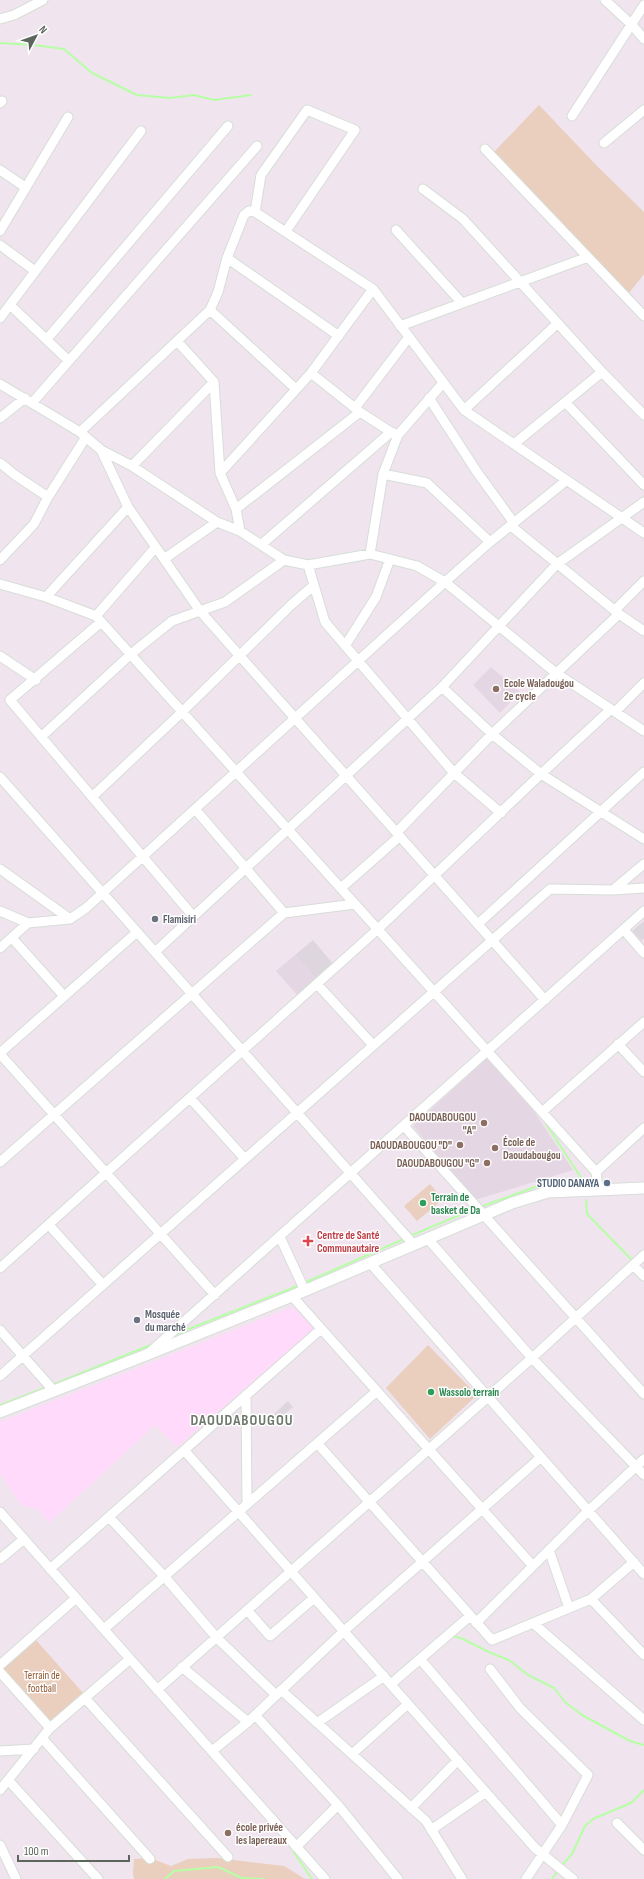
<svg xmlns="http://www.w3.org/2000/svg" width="644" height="1879" font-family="'Sofia Sans Condensed',sans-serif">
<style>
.commercial{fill:#ffdafa}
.industrial{fill:#ded6de}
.education{fill:#e5d6e3}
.green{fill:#eacebe}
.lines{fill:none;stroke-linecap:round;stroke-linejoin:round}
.stream{stroke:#b6ffa5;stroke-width:2}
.minor-casing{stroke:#d6ded7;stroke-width:11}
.tertiary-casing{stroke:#d6ded7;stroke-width:13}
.minor{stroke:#fff;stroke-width:9}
.tertiary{stroke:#fff;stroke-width:11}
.education-dot{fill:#8d6e63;stroke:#fff;stroke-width:1.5}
.worship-dot{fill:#6b7280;stroke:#fff;stroke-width:1.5}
.service-dot{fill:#5c6f8a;stroke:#fff;stroke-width:1.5}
.leisure-dot{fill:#2e9e5b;stroke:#fff;stroke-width:1.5}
.health-dot{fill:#e0444e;stroke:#fff;stroke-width:1.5}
.labels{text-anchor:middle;stroke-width:3;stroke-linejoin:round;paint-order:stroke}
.education-label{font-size:11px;font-weight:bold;fill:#785e54;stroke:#fff;text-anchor:start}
.worship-label{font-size:11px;font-weight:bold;fill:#5b616d;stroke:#fff;text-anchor:start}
.service-label{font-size:11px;font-weight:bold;fill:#4e5e75;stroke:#fff;text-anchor:end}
.leisure-label{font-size:11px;font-weight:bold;fill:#27864d;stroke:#fff;text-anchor:start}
.health-label{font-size:11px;font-weight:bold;fill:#be3a42;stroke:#fff;text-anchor:start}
.park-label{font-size:11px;fill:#92582f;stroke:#fff}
.district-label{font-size:15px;font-weight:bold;letter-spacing:1px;fill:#6e786c;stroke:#fff}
</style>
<rect width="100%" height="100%" fill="#f0e4ee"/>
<path class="commercial" d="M293 1307 314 1329 177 1447 155 1425 49 1523 38 1509 21 1505 0 1473V1422Z"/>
<path class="industrial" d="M644 921V938L642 941 632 931Z
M313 940 334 965 317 980 295 955Z
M288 1401 293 1407 279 1419 274 1414Z"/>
<path class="education" d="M491 667 520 692 500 713 473 685Z
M295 955 316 979 298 996 276 971Z
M487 1058 533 1110 573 1170 475 1200 413 1126Z"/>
<path class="green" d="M539 105 598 167 644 212V274L629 293 518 179 494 152Z
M430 1184 443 1199 417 1221 404 1206Z
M428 1345 477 1395 430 1439 386 1388Z
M36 1640 83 1693 49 1724 0 1669Z
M150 1858 171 1866 188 1859 217 1858 284 1866 305 1879H134L133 1873 134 1859Z"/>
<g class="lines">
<path class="stream" d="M0 43 34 45 64 49 92 73 137 95 170 98 194 95 214 100 251 95
M544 1121 586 1185
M586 1200 587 1214 633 1261
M480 1207 538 1186 581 1180
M410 1236 474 1209
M304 1283 404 1239
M176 1334 300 1285
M52 1385 153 1344
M0 1405 47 1387
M451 1635 463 1639 491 1653 509 1660 528 1675 554 1688 565 1702 582 1715 630 1741 644 1745
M287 1842 312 1879
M561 1867 572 1854 585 1826 593 1819 631 1803 644 1790
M165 1879 174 1871 218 1867 242 1878 264 1879
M552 1879 558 1870"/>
<defs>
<path id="minor" d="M605 0 632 25 644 39
M0 19 14 15 43 0
M0 103 2 101
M572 116 644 5
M604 143 644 110
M485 149 644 316
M0 170 25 187
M423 189 463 219 602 372 644 415
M255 212 261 175 307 110 355 130 286 231
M396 230 462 303
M0 231 68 117
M0 245 35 271
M227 258 339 336
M10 305 69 361
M210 310 296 389
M0 318 141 131
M400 326 588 257
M47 339 228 126
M177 341 214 382 220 473 236 509 240 531
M311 373 360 412 391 432
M0 384 80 432 101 450 132 466 217 522 240 531 284 560 308 565 370 554 417 566 445 582 556 673 644 731
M429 398 477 472 514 523
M565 402 644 485
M32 403 257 146
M355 408 409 337
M464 410 558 323
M0 418 25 398
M80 432 210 310 218 292 227 258 244 215 249 211 255 212 373 289 464 410 644 533
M514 444 602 372
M101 450 128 507 200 611 545 1000
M0 463 15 475 48 497
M132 466 214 382
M220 473 311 373 373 289
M383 474 427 483 490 542
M236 509 360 412
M511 526 619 614 644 631
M262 544 391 432 398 435 443 383
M155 548 96 616 596 1172 598 1189
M370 554 383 474 398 435
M164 559 217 522
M0 560 34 524 48 497 86 437
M308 565 325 622 454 773 501 813
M0 584 46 597 96 616
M46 597 128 507
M615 610 644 581
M101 622 10 700 193 916
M345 646 376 597 390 559
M0 656 36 680
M442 687 492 734 541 774 644 839
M615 712 644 683
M41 737 131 654 172 621 225 602 284 560
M0 777 414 1245
M92 797 182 712 291 605 313 586
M195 809 284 913
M397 832 492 734 619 614
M0 869 70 919
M341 888 400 836
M613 890 644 864
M0 911 28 923 70 919 86 908 445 582 490 542 567 480
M478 924 644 772
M624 930 644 953
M12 938 64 996
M0 948 28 923
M155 952 442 687 557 564 644 502
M317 984 373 1045
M618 1044 644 1072
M0 1053 137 932
M0 1054 215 1295
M190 1098 245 1159
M542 1112 644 1022
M404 1126 644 1394
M0 1162 284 913 355 904
M596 1172 644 1128
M49 1225 103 1285
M280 1237 305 1291
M428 1239 532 1358 644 1475
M371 1264 644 1574
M633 1265 644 1276
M0 1268 378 929 541 774 611 709
M292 1296 533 1566
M0 1330 54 1391
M151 1351 644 911
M0 1376 550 889 613 890 644 888
M246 1395 247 1504
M317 1443 492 1640 591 1599 634 1562
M184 1450 535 1848 573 1879
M0 1512 325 1879
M109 1517 164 1576 216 1637 276 1695
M549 1550 569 1608
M0 1559 24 1539
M50 1569 321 1329
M591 1599 644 1655
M247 1610 270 1636 314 1598
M476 1623 588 1511 644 1459
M533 1623 644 1720
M104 1629 377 1391
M420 1659 562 1825
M0 1665 76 1598
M182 1667 248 1722
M490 1669 520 1708 588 1775 562 1825 526 1879
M0 1672 50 1728
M391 1684 470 1616
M157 1690 532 1358 644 1255
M281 1690 426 1821 462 1879
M85 1698 228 1857
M255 1715 338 1805 398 1879
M317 1723 384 1676
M42 1738 150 1859
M0 1751 34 1749
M212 1751 248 1722 344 1631 541 1457
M352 1754 408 1704
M9 1781 98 1879
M0 1790 50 1728 130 1659
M411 1808 458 1760
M617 1823 644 1850
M431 1830 486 1792
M0 1845 16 1879
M296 1847 338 1805"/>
<path id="tertiary" d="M0 1412 146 1355 292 1296 512 1203 548 1192 644 1188"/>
</defs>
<use href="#minor" class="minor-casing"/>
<use href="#tertiary" class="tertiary-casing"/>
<use href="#minor" class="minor"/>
<use href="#tertiary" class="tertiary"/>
</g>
<g class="education-dot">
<circle cx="496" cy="689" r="4"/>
<circle cx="484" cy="1123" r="4"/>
<circle cx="460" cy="1145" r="4"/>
<circle cx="495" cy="1148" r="4"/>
<circle cx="487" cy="1163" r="4"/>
<circle cx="228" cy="1833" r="4"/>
</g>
<g class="worship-dot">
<circle cx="155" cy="919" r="4"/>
<circle cx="137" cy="1320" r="4"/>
</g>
<circle class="service-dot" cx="607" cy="1183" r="4"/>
<g class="leisure-dot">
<circle cx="423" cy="1203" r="4"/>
<circle cx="431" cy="1392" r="4"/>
</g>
<path class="health-dot" d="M306 1235h4v4h4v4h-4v4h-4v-4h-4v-4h4z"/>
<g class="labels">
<g class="education-label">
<text x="504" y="687">Ecole Waladougou<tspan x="504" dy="13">2e cycle</tspan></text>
<text x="476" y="1121" text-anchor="end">DAOUDABOUGOU<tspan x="476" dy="13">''A''</tspan></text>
<text x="503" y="1146">École de<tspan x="503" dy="13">Daoudabougou</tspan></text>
<text x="452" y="1149" text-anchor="end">DAOUDABOUGOU ''D''</text>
<text x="479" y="1167" text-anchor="end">DAOUDABOUGOU ''G''</text>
<text x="236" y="1831">école privée<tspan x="236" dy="13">les lapereaux</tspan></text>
</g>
<g class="worship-label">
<text x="163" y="923">Flamisiri</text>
<text x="145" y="1318">Mosquée<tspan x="145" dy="13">du marché</tspan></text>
</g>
<g class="service-label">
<text x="599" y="1187">STUDIO DANAYA</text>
</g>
<g class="leisure-label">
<text x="431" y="1201">Terrain de<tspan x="431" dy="13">basket de Da</tspan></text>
<text x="439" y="1396">Wassolo terrain</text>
</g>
<g class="health-label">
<text x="317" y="1239">Centre de Santé<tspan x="317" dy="13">Communautaire</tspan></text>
</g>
<g class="park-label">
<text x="42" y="1679">Terrain de<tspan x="42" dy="13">football</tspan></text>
</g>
<g class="district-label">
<text x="242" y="1425">DAOUDABOUGOU</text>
</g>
</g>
<g transform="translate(36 36) rotate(49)" stroke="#ffffff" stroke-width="3" paint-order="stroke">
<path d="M0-3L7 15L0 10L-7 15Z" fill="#5c665c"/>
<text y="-6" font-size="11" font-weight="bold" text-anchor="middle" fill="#5c665c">N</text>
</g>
<path d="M18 1855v6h111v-6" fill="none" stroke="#5c665c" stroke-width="2"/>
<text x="24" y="1855" font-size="12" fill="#5c665c" stroke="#ffffff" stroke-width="3" paint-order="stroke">100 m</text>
</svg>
